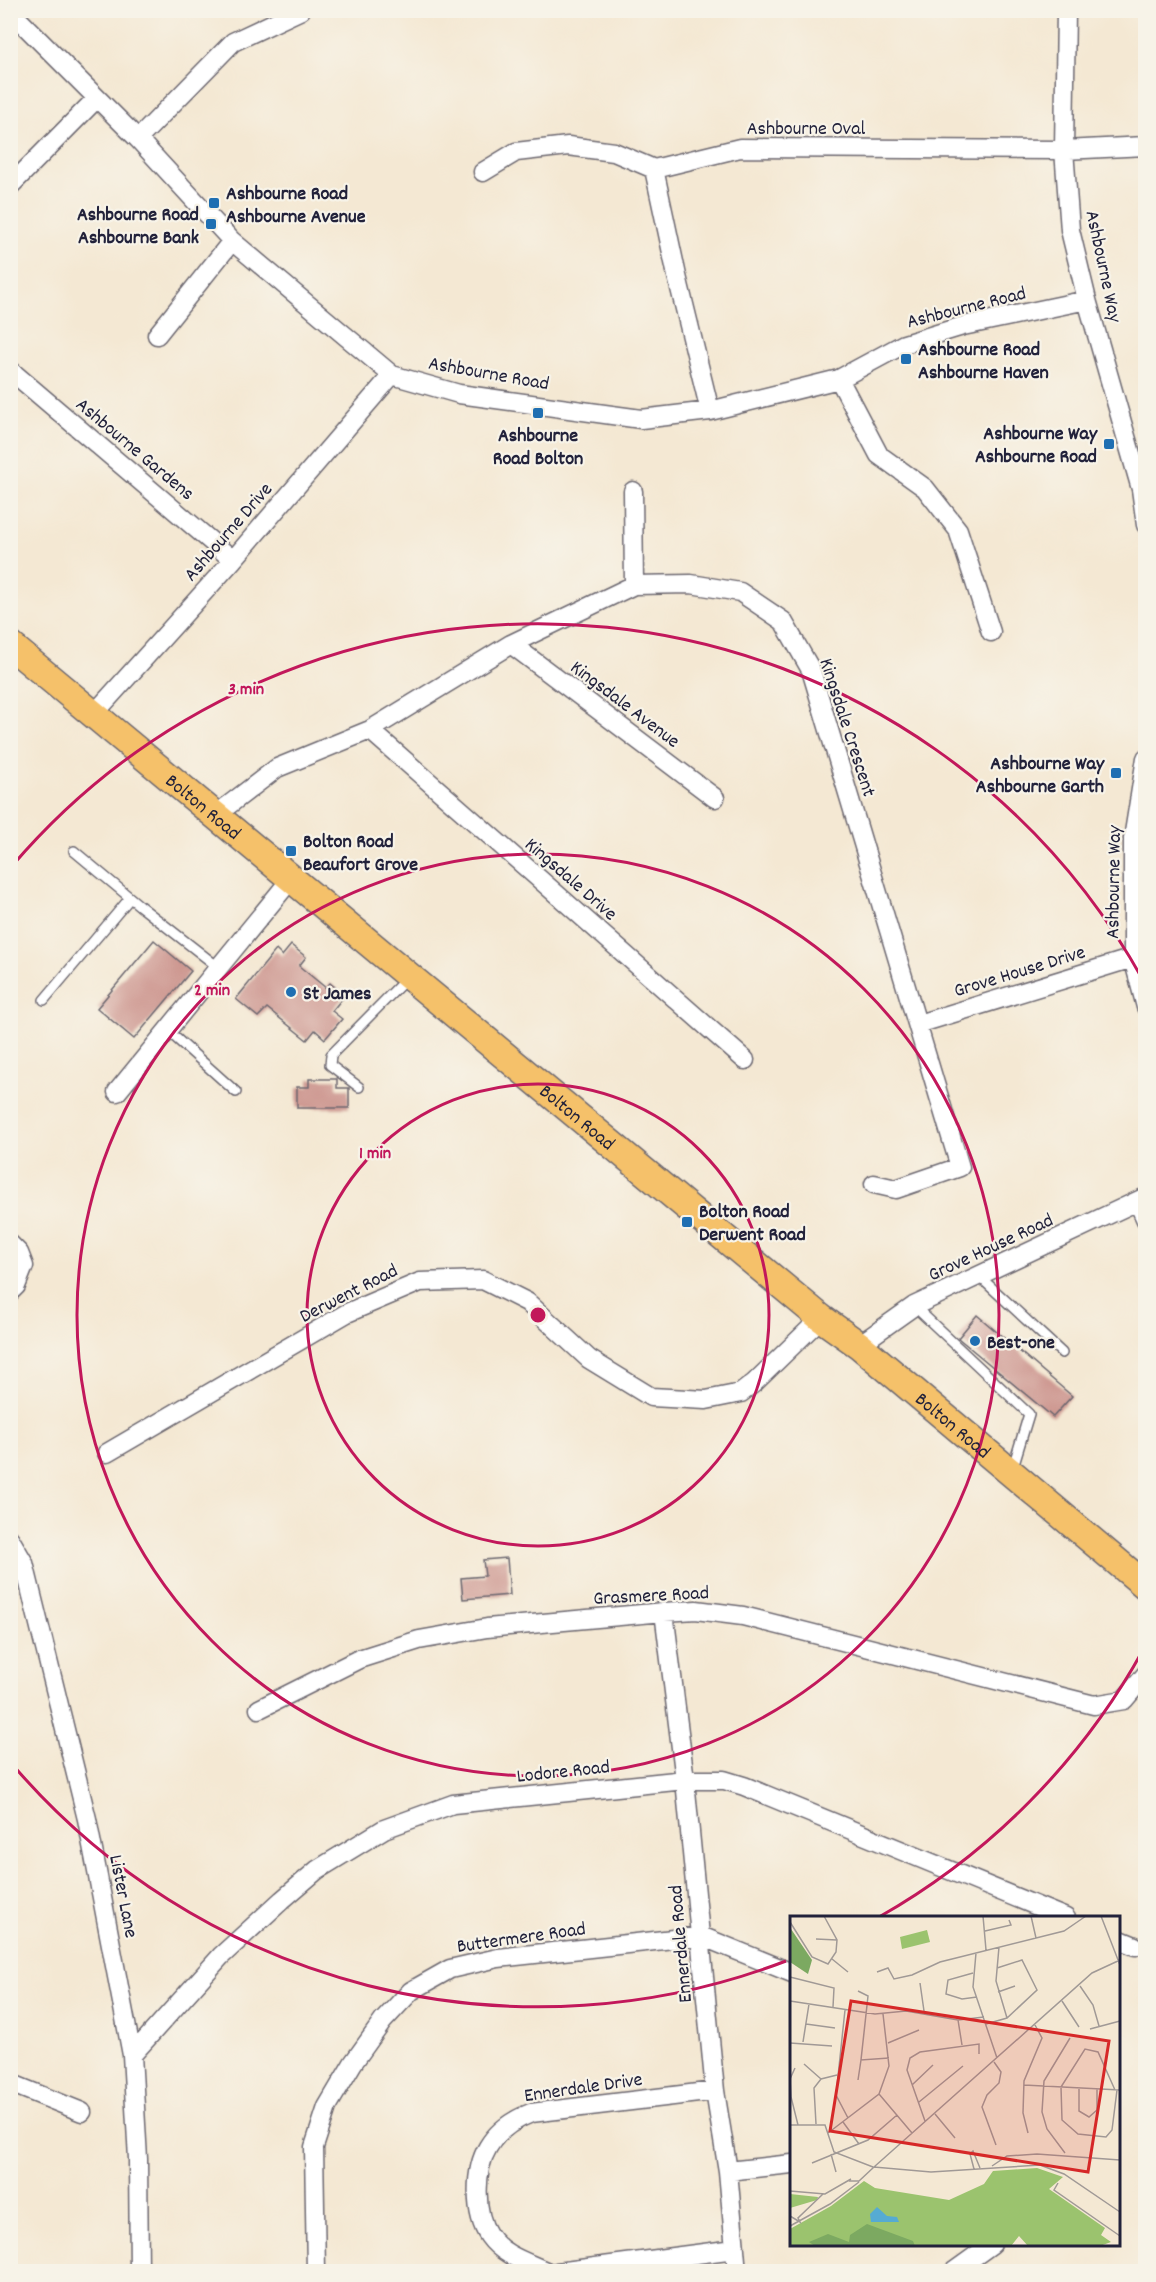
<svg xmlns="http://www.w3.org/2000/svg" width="1156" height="2282" font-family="Dekko,sans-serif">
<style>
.building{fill:#ce9891}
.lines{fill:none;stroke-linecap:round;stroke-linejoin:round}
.service-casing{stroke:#6c6770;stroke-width:12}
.minor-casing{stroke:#6c6770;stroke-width:21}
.primary-casing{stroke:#6c6770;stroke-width:30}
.service{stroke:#fff;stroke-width:9}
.minor{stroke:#fff;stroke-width:18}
.primary{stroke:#f5c16b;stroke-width:27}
.ring{fill:none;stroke:#c2185b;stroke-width:3}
.poi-dot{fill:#1f6fb2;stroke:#f7f3e8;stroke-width:2}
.labels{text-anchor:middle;stroke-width:4.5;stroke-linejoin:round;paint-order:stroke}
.street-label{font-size:20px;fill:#22223b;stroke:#f7f3e8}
.poi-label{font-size:20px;font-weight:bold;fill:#22223b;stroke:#f7f3e8;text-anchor:start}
.inset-road{fill:none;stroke:#a09996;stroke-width:1.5}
.view{fill:#d62828;fill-opacity:0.15;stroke:#d62828;stroke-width:3}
.inset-edge{fill:none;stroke:#22223b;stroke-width:3}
.centre{fill:#c2185b;stroke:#f7f3e8;stroke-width:3}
.ring-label{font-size:18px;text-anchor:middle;font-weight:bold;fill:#c2185b;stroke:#f7f3e8;stroke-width:4.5;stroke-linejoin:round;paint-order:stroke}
</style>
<rect width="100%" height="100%" fill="#f7f3e8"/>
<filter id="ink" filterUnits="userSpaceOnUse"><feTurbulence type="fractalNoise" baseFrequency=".0167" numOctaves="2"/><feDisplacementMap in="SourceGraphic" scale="12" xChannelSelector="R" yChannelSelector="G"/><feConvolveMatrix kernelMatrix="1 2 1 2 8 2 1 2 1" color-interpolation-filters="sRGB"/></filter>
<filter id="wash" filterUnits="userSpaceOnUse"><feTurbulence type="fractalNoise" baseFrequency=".008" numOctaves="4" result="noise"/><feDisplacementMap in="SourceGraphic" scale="24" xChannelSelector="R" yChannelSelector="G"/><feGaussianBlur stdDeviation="1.35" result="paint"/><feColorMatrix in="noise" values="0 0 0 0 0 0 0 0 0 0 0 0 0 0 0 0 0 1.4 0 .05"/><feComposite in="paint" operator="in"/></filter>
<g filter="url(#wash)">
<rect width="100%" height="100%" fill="#f4e8d3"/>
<g id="blocks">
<path class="building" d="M154 940 191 971 134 1039 97 1008Z
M291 945 306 957 299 966 326 988 330 983 345 995 332 1011 342 1019 325 1039 315 1030 307 1040 267 1008 258 1017 236 999 276 950 282 956Z
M309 1079H337V1088H349V1108H297V1087H309Z
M977 1315 1072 1396 1053 1417 958 1338Z
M507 1558 510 1595 463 1599 461 1578 485 1576 483 1560Z"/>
</g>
</g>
<g filter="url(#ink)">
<use href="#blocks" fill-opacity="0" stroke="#6c6770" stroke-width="1.5"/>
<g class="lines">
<defs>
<path id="service" d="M74 851 140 906 218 967
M44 1000 130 898
M167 1030 236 1092
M359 1087 330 1065 331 1055 408 977
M979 1276 1062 1353
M914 1306 1029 1414 1012 1470"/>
<path id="minor" d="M1066 10 1064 150 1070 230 1087 300 1141 489 1146 525
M10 11 138 139 232 241 392 375 459 394 641 419 710 411 839 379 904 344 963 326 1087 300
M138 139 233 42 301 10
M483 172 516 152 568 146 614 152 654 169
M10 186 96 99
M157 335 232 241
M10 370 233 560
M839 379 879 455 925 488 958 530 991 632
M710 411 677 276 654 169 740 148 1064 150 1146 146
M633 491 634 585
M511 644 715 798
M94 714 233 560 392 375
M370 730 745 1060
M1146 758 1133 839V958L1146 1007
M217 814 277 768 370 730 511 644 634 585 691 584 740 592 783 621 811 670 960 1167 896 1189 874 1184
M918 1024 1133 958
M117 1092 291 879
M1138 1202 1146 1220
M10 1244 19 1253 24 1266 16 1286 10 1292
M859 1345 914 1306 1146 1197
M107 1453 347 1313 420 1282 483 1280 527 1302 589 1359 651 1397 706 1400 741 1393 754 1383 821 1318
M10 1539 24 1563 87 1819 132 2055 138 2159 139 2272
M664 1612 685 1780 715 2091 728 2171 737 2272
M259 1709 359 1659 419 1640 487 1628 664 1612 696 1610 743 1616 1094 1705 1124 1700 1146 1674
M1118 1939 1135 1946
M132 2055 221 1956 282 1900 317 1870 384 1829 453 1804 685 1780H724L744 1786 1066 1918
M10 2083 82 2112
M728 2171 792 2164
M316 2272 314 2147 327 2107 353 2063 383 2021 411 1991 450 1969 498 1958 701 1936 792 1973
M548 2272C527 2262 503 2256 489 2236 474 2214 474 2170 488 2147 498 2130 513 2120 531 2113L715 2091
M557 2272 735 2249
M953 2272 992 2244"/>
<g id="primary">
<path id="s1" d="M10 645 821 1318 859 1345 1146 1586"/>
</g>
</defs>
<use href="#service" class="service-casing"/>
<use href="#minor" class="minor-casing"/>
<use href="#primary" class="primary-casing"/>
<use href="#service" class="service"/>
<use href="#minor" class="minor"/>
<use href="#primary" class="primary"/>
</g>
</g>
<g class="ring">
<circle cx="538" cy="1315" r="231"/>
<circle cx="538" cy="1315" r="461"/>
<path d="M1143 1650A692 692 0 0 1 879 1917M786 1961A692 692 0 0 1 12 1764M12 866A692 692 0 0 1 1143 980"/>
</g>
<g class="poi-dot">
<rect x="208" y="197" width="12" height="12" rx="3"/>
<rect x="205" y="218" width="12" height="12" rx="3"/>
<rect x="900" y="353" width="12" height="12" rx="3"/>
<rect x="532" y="407" width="12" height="12" rx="3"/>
<rect x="1103" y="438" width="12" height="12" rx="3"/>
<rect x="1110" y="767" width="12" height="12" rx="3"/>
<rect x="285" y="845" width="12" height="12" rx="3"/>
<circle cx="291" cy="992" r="6"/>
<rect x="681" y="1216" width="12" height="12" rx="3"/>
<circle cx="975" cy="1341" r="6"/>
</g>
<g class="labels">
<g class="street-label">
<text x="806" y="134">Ashbourne Oval</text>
<text transform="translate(1105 266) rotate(78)" y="7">Ashbourne Way</text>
<text transform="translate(966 306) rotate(-14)" y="7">Ashbourne Road</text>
<text transform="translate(489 372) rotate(10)" y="7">Ashbourne Road</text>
<text transform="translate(136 448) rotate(40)" y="7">Ashbourne Gardens</text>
<text transform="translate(227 531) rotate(-49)" y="7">Ashbourne Drive</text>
<text transform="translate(626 703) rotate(37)" y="7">Kingsdale Avenue</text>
<text transform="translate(849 727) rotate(72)" y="7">Kingsdale Crescent</text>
<text dy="7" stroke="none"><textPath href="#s1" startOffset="252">Bolton Road</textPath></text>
<text transform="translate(572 878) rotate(41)" y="7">Kingsdale Drive</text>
<text transform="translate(1112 882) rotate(-89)" y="7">Ashbourne Way</text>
<text transform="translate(1019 970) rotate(-17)" y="7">Grove House Drive</text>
<text dy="7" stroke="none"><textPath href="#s1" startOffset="738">Bolton Road</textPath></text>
<text transform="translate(990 1246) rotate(-25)" y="7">Grove House Road</text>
<text transform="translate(348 1292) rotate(-27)" y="7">Derwent Road</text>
<text dy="7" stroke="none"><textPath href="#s1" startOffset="1224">Bolton Road</textPath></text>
<text transform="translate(651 1594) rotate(-3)" y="7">Grasmere Road</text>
<text transform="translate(563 1770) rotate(-6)" y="7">Lodore Road</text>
<text transform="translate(125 1896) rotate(79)" y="7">Lister Lane</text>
<text transform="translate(521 1936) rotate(-8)" y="7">Buttermere Road</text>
<text transform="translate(679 1944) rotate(-95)" y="7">Ennerdale Road</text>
<text transform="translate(583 2086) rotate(-8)" y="7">Ennerdale Drive</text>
</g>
<g class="poi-label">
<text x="226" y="199">Ashbourne Road<tspan x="226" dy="23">Ashbourne Avenue</tspan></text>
<text x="199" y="220" text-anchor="end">Ashbourne Road<tspan x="199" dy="23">Ashbourne Bank</tspan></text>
<text x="918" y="355">Ashbourne Road<tspan x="918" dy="23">Ashbourne Haven</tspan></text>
<text x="1097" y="439" text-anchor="end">Ashbourne Way<tspan x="1097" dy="23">Ashbourne Road</tspan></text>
<text x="538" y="441" text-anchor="middle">Ashbourne<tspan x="538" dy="23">Road Bolton</tspan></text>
<text x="1104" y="769" text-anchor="end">Ashbourne Way<tspan x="1104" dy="23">Ashbourne Garth</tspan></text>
<text x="303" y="847">Bolton Road<tspan x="303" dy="23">Beaufort Grove</tspan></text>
<text x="303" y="999">St James</text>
<text x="699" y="1217">Bolton Road<tspan x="699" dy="23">Derwent Road</tspan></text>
<text x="987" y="1348">Best-one</text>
</g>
</g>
<g transform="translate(790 1916)">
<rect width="330" height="330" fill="#f4e8d3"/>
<path d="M137 14 140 26 112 33 110 21ZM247 252 273 261 259 273 315 312 311 319 321 326 310 330H238L229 320 221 330H0V313L41 290 74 265 85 272 159 284 194 268 203 255ZM0 278 28 281 27 284 0 292Z" fill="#9bc36e"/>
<path d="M1 13 22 44 18 58 0 46ZM77 308 123 325 125 330H25L19 326 38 318 59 326 60 319Z" fill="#7ca961"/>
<path d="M87 291 97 300 107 301 109 306H81L80 298Z" fill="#56abd2"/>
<path class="inset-road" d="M193 0 196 34M241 0 246 22M311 0 330 49M0 6 22 41 38 48 46 36 47 24 34 0M195 15 221 9 219 4M26 23 47 24M209 31 206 65 217 102M186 37 183 71 207 142M42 43 58 56M87 56 98 52 104 63 122 59 150 46 274 15 296 0M183 57 158 64 156 78 172 83 187 81M0 61 44 72 43 91M130 67 134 95M290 70 303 89 309 110M68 75 78 80 71 144 99 142M208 76 225 70M0 85 85 98 116 95 168 104 194 101M272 85 289 111M55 94 46 179 58 202M168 104 172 129M16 108 45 112M196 108 217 102 247 74 232 44 207 52M300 113 330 105M13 126 19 88M0 127 42 130M98 127 129 114M204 146 211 156 209 167 197 179 192 191 206 229M14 148 31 163M5 152 0 163 1 181 8 209M68 164 71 144M122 169 143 149M234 169 330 174M289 172V195L299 201 307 194V173M325 174 308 136 295 133 271 171 272 204 288 218 316 221 322 214 327 174M89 178 122 217M129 186 173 150M145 198 165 222M135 205 117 154 120 142 130 136 189 128V138M53 206 69 228M26 208 24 172 31 163 47 159M0 209H35L44 236 83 251M38 217 89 178 99 150 93 98M238 217 233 197 234 165 252 122 245 109M275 237 257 213 252 196 254 165 280 122M41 238 46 256M22 247 78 224 107 199M202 250 217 240 247 238 330 244M84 251 302 57 330 44M184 253 180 238 183 235 190 252M59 265H69L84 251 141 256 250 249 274 258 330 296M268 267 264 274 330 320M0 275 35 278 61 263M0 300 10 306 8 302 33 278M0 310 40 288 69 266"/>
<path class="view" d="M61 85 319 125 298 256 40 215Z"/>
<rect width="330" height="330" class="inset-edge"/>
</g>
<circle cx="538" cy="1315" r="9" class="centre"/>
<g class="ring-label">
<text x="246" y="694">3 min</text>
<text x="212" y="995">2 min</text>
<text x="375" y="1158">1 min</text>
</g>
<rect width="1156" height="2282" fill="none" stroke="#f7f3e8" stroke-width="36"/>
</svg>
